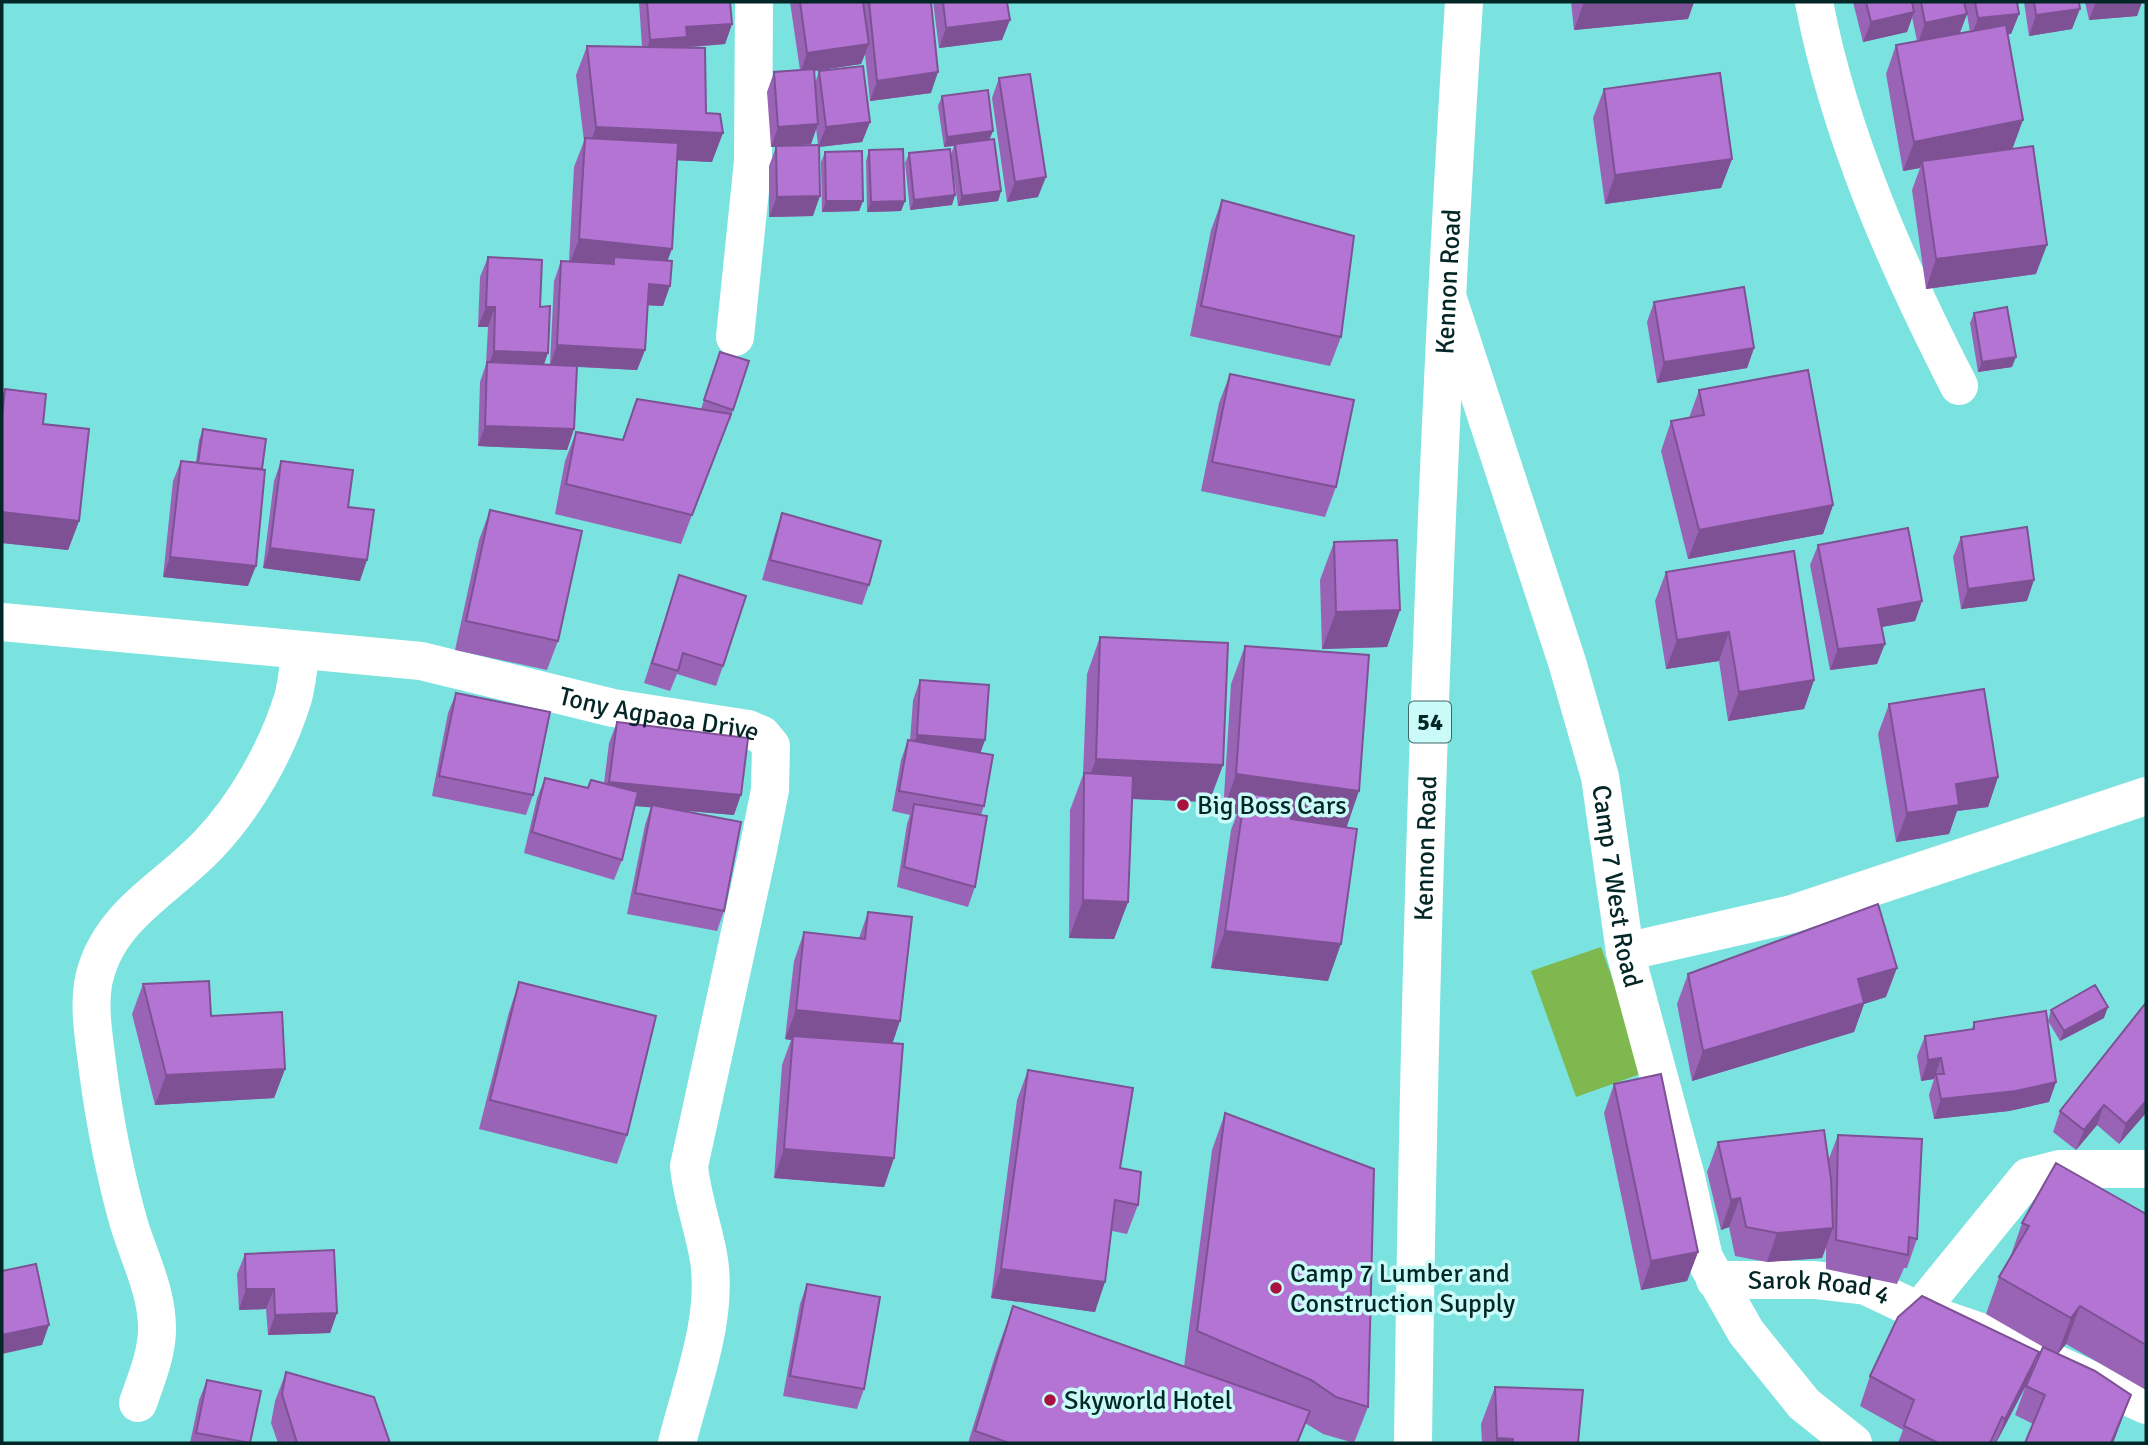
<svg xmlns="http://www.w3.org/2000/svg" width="2148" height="1445" font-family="Signika,sans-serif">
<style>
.grass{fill:#7eb84e}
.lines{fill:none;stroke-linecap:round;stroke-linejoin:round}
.minor{stroke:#fff;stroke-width:38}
.highway{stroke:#fff;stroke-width:38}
.wall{fill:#9a64b6;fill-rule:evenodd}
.shaded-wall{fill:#7d5194}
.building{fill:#b374d4;stroke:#7d5194;stroke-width:2}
.poi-dot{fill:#a8113d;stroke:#cafbf8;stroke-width:2.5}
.labels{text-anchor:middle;stroke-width:7;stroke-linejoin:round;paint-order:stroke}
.shield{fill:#cafbf8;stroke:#3f6765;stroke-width:2}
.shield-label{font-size:24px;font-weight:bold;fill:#032726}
.street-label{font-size:26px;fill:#032726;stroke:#cafbf8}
.poi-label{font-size:26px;fill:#032726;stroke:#cafbf8;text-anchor:start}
</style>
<rect width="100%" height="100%" fill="#7ae3e0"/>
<path class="grass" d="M1601 947 1646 1072 1576 1097 1531 971Z"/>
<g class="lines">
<g class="minor">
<path d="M1814 2C1840 137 1897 265 1959 386"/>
<path id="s1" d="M1448 299 1567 662 1600 777 1625 952 1686 1177 1704 1258 1746 1332 1804 1404 1853 1443"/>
<path d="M735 337 753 161 754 2"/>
<path id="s2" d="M2 622 421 661 613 708 748 729 762 735 771 746 770 790 758 850 689 1166C692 1199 704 1228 709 1260 718 1320 691 1386 677 1443"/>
<path d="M1625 952 1792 914 2146 796"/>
<path id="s3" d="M1715 1280H1815L1866 1286 1919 1311 2001 1339 2146 1405"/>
<path d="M1919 1311 2028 1177 2060 1169H2146"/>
<path d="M138 1403C146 1380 156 1356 157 1332 158 1293 140 1260 129 1224 114 1171 104 1118 97 1063 94 1037 89 1011 93 984 105 917 166 890 209 844 246 805 277 750 293 698 297 684 298 667 301 651"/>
</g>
<path class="highway" id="s4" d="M1413 1443C1419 963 1433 481 1464 2"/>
</g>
<path class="wall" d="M639 2H730L732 24 725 44 683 48 706 113 712 162 677 160 663 306 647 305 645 350 637 370 577 367 574 429 567 450 478 446 480 382 486 364 488 327H478L480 277 488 257 540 307 544 364H550L554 281 561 261H569L574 167 584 141 576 75 587 46 642 47Z
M790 2H931V93L870 101 865 54 861 64 814 71 815 83 819 71 870 122 862 142 819 147 813 216 769 217V166L776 147H771L767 92 774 72 800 70ZM816 128 818 145 791 146 811 144Z
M933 2H1007L1002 40 939 48Z
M1571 2H1694L1688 19 1574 30Z
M1853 2H2017L2019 14 2011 34H2008L2012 149 2036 274 1926 289 1912 190 1920 168 1903 171 1886 74 1896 45 1917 41 1912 17 1907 32 1863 42ZM1967 14 1970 32 1960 33Z
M2024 2H2079L2072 29 2029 36Z
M2085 2H2142L2137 16 2089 20Z
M999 78 1038 197 1007 202 992 98Z
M1604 89 1732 159 1721 188 1605 204 1593 118Z
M942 96 990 140 1001 191 998 201 958 206 952 163 955 195 952 205 910 210 905 163 909 153 951 154 954 146 944 147 938 106Z
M869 150 905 201 901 211 867 212 866 161Z
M825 152 863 201 859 211 822 212 821 162Z
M1222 200 1341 337 1330 366 1190 336 1211 230Z
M1654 302 1754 348 1747 368 1657 383 1647 322Z
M1974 313 2012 367 1978 372 1970 323Z
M720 352 733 410 730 420H728L681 544 555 514 565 461 576 432 622 440 637 399 701 409Z
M1230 374 1336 487 1325 517 1201 491 1219 403Z
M5 389 43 424 79 521 68 550 2 543V397Z
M1699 390 1833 505 1823 534 1688 559 1661 451 1671 421 1689 418Z
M203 429 248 586 163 577 173 481 181 461 196 462 199 440Z
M281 461 348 507 360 581 263 568 274 481Z
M490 510 558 641 547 670 455 650 479 540Z
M782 513 869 585 862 605 762 580 775 534Z
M1961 537 2027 601 1961 609 1953 557Z
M1334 542 1400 610 1387 647 1322 649 1320 580Z
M1818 545 1922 601 1915 621 1881 627 1877 664 1830 670 1810 565Z
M1666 572 1814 680 1804 709 1728 721 1719 661 1666 669 1655 601Z
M679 575 723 666 716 686 677 674 670 691 644 683Z
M1100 637 1223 765 1209 802 1132 799 1128 902 1114 939 1069 938 1070 810 1083 775 1087 674Z
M1245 646 1346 827 1328 981 1211 968 1231 830 1237 814 1223 812 1231 684Z
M920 680 980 753 984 806 981 815 975 887 968 907 897 887 907 824 910 815 892 811 901 760 908 740 910 741 913 700Z
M456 693 533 795 526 815 432 796 448 713Z
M1889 704 1998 777 1988 807 1957 811 1949 834 1896 842 1878 734Z
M617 722 734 815 677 810 724 911 717 931 627 914 645 825 651 807 635 806 622 860 614 880 524 853 537 798 545 778 588 788 604 783 609 743Z
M868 912 892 1044 894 1158 884 1187 774 1178 782 1065 791 1040 785 1039 794 961 804 932 859 938Z
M1688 974 1886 997 1864 1004 1854 1032 1692 1081 1677 1004Z
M519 982 627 1135 617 1164 479 1129 509 1012Z
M143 984 285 1069 274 1098 155 1105 132 1014Z
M2146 1005V1113L2119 1144 2097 1125 2076 1150 2053 1132 2060 1111Z
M2051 1010 2104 1018 2060 1041 2048 1021Z
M1974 1022 2056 1082 2049 1102 2009 1111 1934 1119 1929 1095 1934 1079 1921 1081 1917 1056 1925 1036 1972 1029Z
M1028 1070 1120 1168 1138 1205 1127 1234 1112 1231 1095 1312 991 1298 1017 1100Z
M1614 1084 1698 1252 1687 1281 1641 1290 1604 1113Z
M1225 1113 1368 1407 1354 1443 1323 1434 1305 1423 1298 1443H968L995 1356 1013 1306 1184 1367 1212 1150Z
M1838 1135 1917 1239 1907 1268H1904L1897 1284 1826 1269V1247L1822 1258 1767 1262 1735 1256 1729 1227 1721 1230 1707 1172 1718 1142 1828 1161Z
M2146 1214V1390L2066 1344 2058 1354 2131 1395 2113 1443H2025L2033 1424 2015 1415 2025 1388 1996 1443H1898L1903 1430 1860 1406 1870 1376 2039 1352 2031 1373 2045 1348 1986 1314 1999 1277 2009 1261 2022 1223Z
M245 1254 337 1313 330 1333 268 1335 266 1309 239 1310 237 1274Z
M807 1284 864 1389 857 1409 783 1396 800 1304Z
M286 1372 390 1443H278L271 1423 275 1401Z
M207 1380 247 1443H190L199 1400Z
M1495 1387 1578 1443H1482L1481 1424Z"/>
<path class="shaded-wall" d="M1584 2H1694L1688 19 1574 30Z
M2096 2H2142L2137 16 2089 20Z
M2080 9 2072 29 2029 36 2036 15Z
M1914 12 1907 32 1863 42 1871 22Z
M1967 14 1959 34 1918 43 1925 23Z
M2019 14 2011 34 1971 38 1978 18Z
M1010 20 1002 40 939 48 946 28Z
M732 24 725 44 683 47 680 57 643 60 650 40 686 27Z
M869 44 861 64 800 73 807 53Z
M938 72 931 93 870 101 877 81Z
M2023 120 2012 150 1922 161 1920 168 1903 171 1914 142Z
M870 122 862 142 818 147 826 127Z
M818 124 811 144 771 147 778 127Z
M596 127 723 133 712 162 586 156Z
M993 131 989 141 944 147 947 137Z
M1732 159 1721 188 1605 204 1615 175Z
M1046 177 1038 197 1007 202 1015 182Z
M1001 191 998 201 958 206 962 196Z
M955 195 952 205 910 210 914 200Z
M820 196 813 216 769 217 777 197Z
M826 201H863L859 211 822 212Z
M905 201 901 211 867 212 871 202Z
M579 239 672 249 661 278 614 264V257L609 272 568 268Z
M2047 245 2036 274 1926 289 1936 259Z
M649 284 670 286 663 306 641 305Z
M486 307H495L488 327H478Z
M557 345 645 350 637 370 550 365Z
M1754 348 1747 368 1657 383 1664 362Z
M494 351 548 353 541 373 486 371Z
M2016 357 2012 367 1978 372 1982 362Z
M485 426 574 429 567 450 478 446Z
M1833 505 1823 534 1688 559 1699 530Z
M2 512 79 521 68 550 2 543Z
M270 548 367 560 360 581 263 568Z
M170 557 256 566 248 586 163 577Z
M2034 580 2027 601 1961 609 1968 589Z
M1922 601 1915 621 1871 629 1878 609Z
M1400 610 1387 647 1322 649 1336 612Z
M1729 632 1719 661 1666 669 1677 640Z
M1885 644 1877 664 1830 670 1838 649Z
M1814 680 1804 709 1728 721 1739 692Z
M917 735 985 740 978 760 909 755Z
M1096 759 1223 765 1209 802 1084 797V793Z
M1236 774 1359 791 1346 829 1242 814 1245 793 1237 814 1223 812Z
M1998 777 1988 807 1957 811 1949 834 1896 842 1907 813 1956 784Z
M609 782 741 795 734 815 602 803Z
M1083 900 1128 902 1114 939 1069 938Z
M1225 931 1341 944 1328 981 1211 968Z
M1897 968 1886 997 1864 1004 1854 1032 1692 1081 1703 1051 1858 979Z
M2108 1007 2104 1018 2060 1041 2064 1031Z
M796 1010 900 1021 890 1051 793 1036 791 1040 785 1039Z
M1941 1058 1934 1079 1921 1081 1928 1060Z
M285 1069 274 1098 155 1105 166 1075Z
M2056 1082 2049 1102 2009 1111 1934 1119 1941 1099Z
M2146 1101V1113L2119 1144 2126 1124Z
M2104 1105 2097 1125 2076 1150 2084 1130Z
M784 1149 894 1158 884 1187 774 1178Z
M1740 1198 1729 1227 1721 1230 1731 1200Z
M1833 1228 1822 1258 1767 1262 1777 1233Z
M1698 1252 1687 1281 1641 1290 1651 1261Z
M1001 1269 1105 1282 1095 1312 991 1298Z
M246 1289H274L266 1309 239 1310Z
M2080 1306 2066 1344 2057 1355 2071 1318Z
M337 1313 330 1333 268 1335 275 1315Z
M49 1325 42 1345 2 1354V1335Z
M2039 1352 2028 1381 1996 1443 2005 1419Z
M2131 1395 2113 1443H2111Z
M1497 1438 1513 1439 1512 1443H1495Z"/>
<path class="building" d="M647 2H730L732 24 686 27 687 37 650 40Z
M800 2H863L869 44 807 53Z
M869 2H931L938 72 877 81Z
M943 2H1007L1010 20 946 28Z
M1866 2H1912L1914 12 1871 22Z
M1921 2H1964L1967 14 1925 23Z
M1975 2H2017L2019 14 1978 18Z
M2034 2H2079L2080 9 2036 15Z
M2006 25 2023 120 1914 142 1896 45Z
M587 46 705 48 706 113 720 114 723 133 596 127Z
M863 66 870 122 826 127 819 71Z
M814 69 818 124 778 127 774 72Z
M1720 73 1732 159 1615 175 1604 89Z
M1030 74 1046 177 1015 182 999 78Z
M988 90 993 131 947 137 942 96Z
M585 138 678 143 672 249 579 239Z
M994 139 1001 191 962 196 955 144Z
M819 145 820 196 777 197 776 146Z
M2033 146 2047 245 1936 259 1922 161Z
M903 149 905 201 871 202 869 150Z
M950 149 955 195 914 200 909 153Z
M862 151 863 201H826L825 152Z
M1222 200 1354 236 1341 337 1201 306Z
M488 257 542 260 540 307 550 306 548 353 494 351 495 307H486Z
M614 257 672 261 670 286 649 284 645 350 557 345 561 261 614 264Z
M1744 287 1754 348 1664 362 1654 302Z
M2007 307 2016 357 1982 362 1974 313Z
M720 352 749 361 733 410 704 400Z
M487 362 577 366 574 429 485 426Z
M1808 370 1833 505 1699 530 1671 421 1704 415 1699 390Z
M1230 374 1354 400 1336 487 1212 462Z
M5 389 46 394 43 424 89 429 79 521 2 512V416Z
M637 399 731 414 692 515 566 484 576 432 623 440Z
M203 429 266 439 262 469 198 463Z
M181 461 265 470 256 566 170 557Z
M281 461 353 470 348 507 374 510 367 560 270 548Z
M490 510 582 531 558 641 466 621Z
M782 513 881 541 869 585 770 560Z
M2027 527 2034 580 1968 589 1961 537Z
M1908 528 1922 601 1878 609 1885 644 1838 649 1818 545Z
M1397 540 1400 610 1336 612 1334 542Z
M1794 551 1814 680 1739 692 1729 632 1677 640 1666 572Z
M679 575 746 596 723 666 683 653 678 671 652 663Z
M1100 637 1228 643 1223 765 1096 759Z
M1245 646 1369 655 1359 791 1236 774Z
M920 680 989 685 985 740 917 735Z
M1984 689 1998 777 1956 784 1959 805 1907 813 1889 704Z
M456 693 550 712 533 795 439 776Z
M617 722 748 738 741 795 609 782Z
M908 740 993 755 984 806 899 791Z
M1084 773 1133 776 1128 902 1083 900Z
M545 778 588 788 591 780 638 792 622 860 532 832Z
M1245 793 1294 800 1291 819 1357 829 1341 944 1225 931Z
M914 804 987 816 975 887 904 867Z
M652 805 741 822 724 911 635 893Z
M1878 904 1897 968 1858 979 1864 1003 1703 1051 1688 974Z
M868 912 912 917 900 1021 796 1010 804 932 865 939Z
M209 981 211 1016 282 1012 285 1069 166 1075 143 984Z
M519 982 656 1016 627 1135 490 1100Z
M2095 985 2108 1007 2064 1031 2051 1010Z
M2145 1004 2146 1005V1101L2126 1124 2104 1105 2084 1130 2060 1111Z
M2046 1011 2056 1082 2016 1091 1941 1099 1936 1074H1944L1941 1058 1928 1060 1925 1036 1974 1029V1022Z
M793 1036 903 1044 894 1158 784 1149Z
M1028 1070 1133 1088 1120 1168 1141 1172 1138 1205 1115 1200 1105 1282 1001 1269Z
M1661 1074 1698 1252 1651 1261 1614 1084Z
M1225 1113 1374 1169 1368 1407 1336 1397 1311 1380 1197 1331Z
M1824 1130 1831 1179 1833 1228 1777 1233 1746 1227 1740 1198 1731 1200 1718 1142Z
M1838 1135 1922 1139 1917 1239 1909 1237 1908 1255 1836 1240Z
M2056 1163 2146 1214V1345L2080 1306 2071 1318 1999 1277 2029 1226 2022 1223Z
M334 1250 337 1313 275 1315 274 1289H246L245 1254Z
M36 1264 49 1325 2 1335V1271Z
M807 1284 880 1297 864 1389 790 1376Z
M1922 1296 2039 1352 2005 1419 2002 1417 1990 1443H1938L1904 1426 1914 1400 1870 1376 1898 1317Z
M1013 1306 1310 1411 1297 1443H1009L975 1431Z
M2043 1347 2095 1371 2131 1395 2111 1443H2025L2045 1395 2026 1386Z
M286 1372 374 1397 390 1443H297L282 1394Z
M207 1380 261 1391 250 1443 196 1433Z
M1495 1387 1583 1390 1578 1443H1513V1439L1497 1438Z"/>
<g class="poi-dot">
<circle cx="1183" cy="805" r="7"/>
<circle cx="1276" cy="1288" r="7"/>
<circle cx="1050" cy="1400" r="7"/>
</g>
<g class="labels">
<rect class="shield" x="1409" y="701.5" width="42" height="41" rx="5"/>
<g class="shield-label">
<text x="1430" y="730">54</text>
</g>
<g class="street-label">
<text dy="9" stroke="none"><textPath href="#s4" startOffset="1162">Kennon Road</textPath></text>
<text dy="9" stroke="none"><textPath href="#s2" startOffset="665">Tony Agpaoa Drive</textPath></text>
<text dy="9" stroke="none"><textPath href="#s4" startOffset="595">Kennon Road</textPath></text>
<text dy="9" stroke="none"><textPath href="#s1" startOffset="612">Camp 7 West Road</textPath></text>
<text dy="9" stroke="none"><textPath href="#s3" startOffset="105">Sarok Road 4</textPath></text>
</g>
<g class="poi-label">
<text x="1197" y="814">Big Boss Cars</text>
<text x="1290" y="1282">Camp 7 Lumber and<tspan x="1290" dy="30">Construction Supply</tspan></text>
<text x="1064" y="1409">Skyworld Hotel</text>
</g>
</g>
<rect width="2148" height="1445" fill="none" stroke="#032726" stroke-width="7"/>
</svg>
